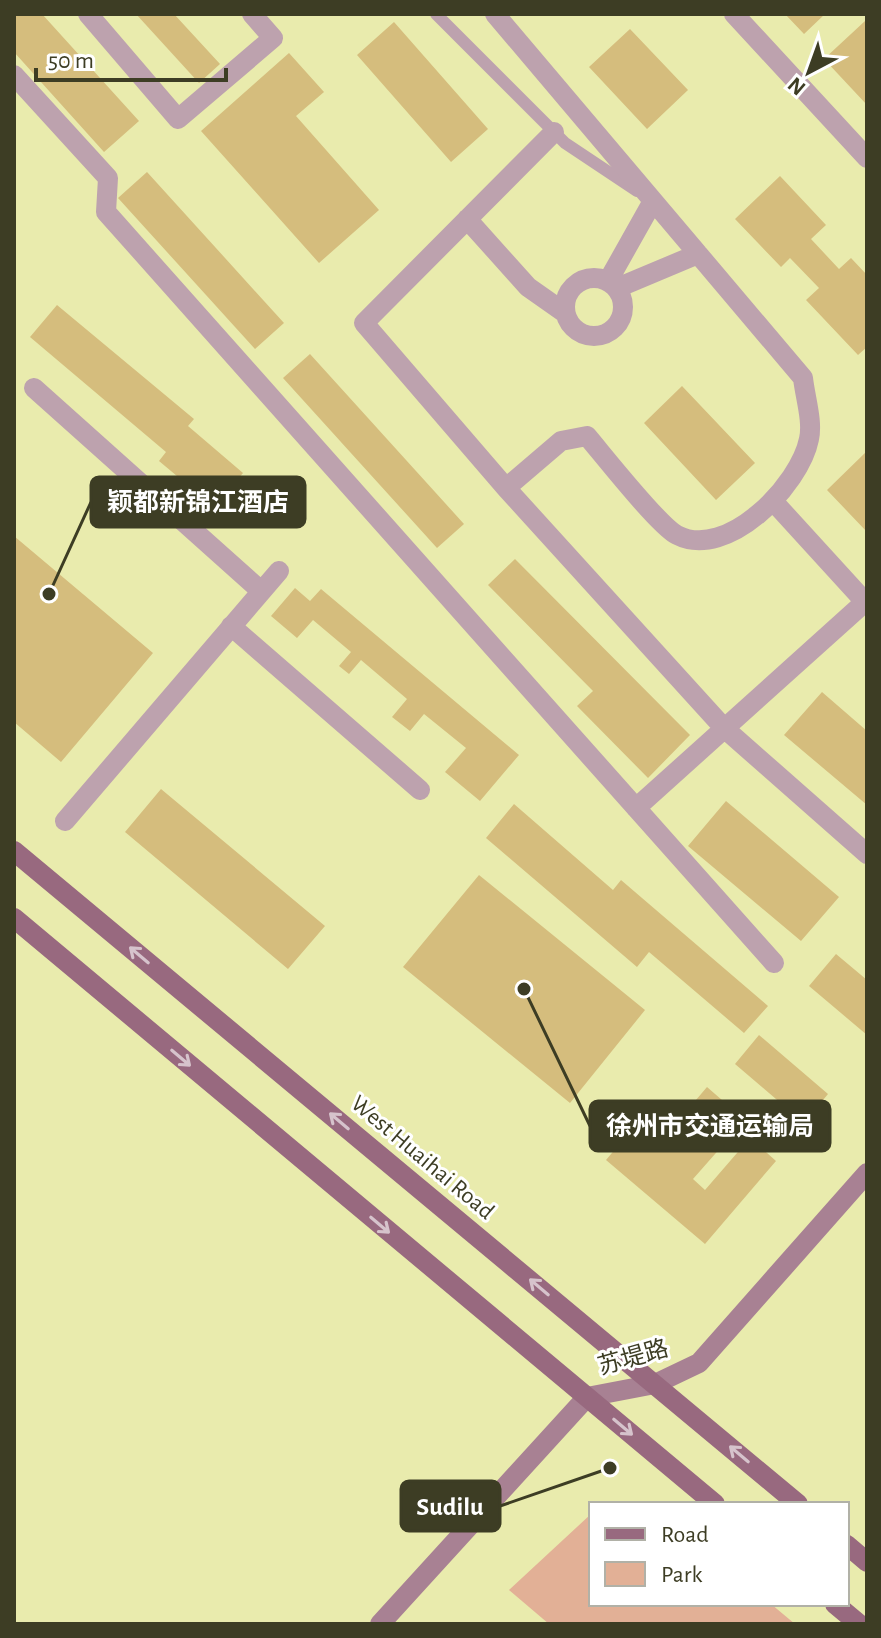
<svg xmlns="http://www.w3.org/2000/svg" width="881" height="1638" font-family="'Alegreya Sans','Noto Sans SC',sans-serif">
<style>
.green{fill:#e2b096}
.building{fill:#d5bd7d}
.lines{fill:none;stroke-linecap:round;stroke-linejoin:round}
.lane{stroke:#bda2ae;stroke-width:12}
.street{stroke:#bda2ae;stroke-width:20}
.secondary{stroke:#a88193;stroke-width:20}
.primary{stroke:#98697f;stroke-width:20}
.oneway{stroke:#d6c3cc}
.labels{text-anchor:middle;stroke-width:6;stroke-linejoin:round;paint-order:stroke}
.street-label{font-size:24px;fill:#3d3d24;stroke:#fff}
.leader{fill:none;stroke:#3d3d24;stroke-width:3}
.callout-dot{fill:#3d3d24;stroke:#fff;stroke-width:3}
.callout{fill:#3d3d24;stroke:#3d3d24;stroke-width:3}
.callout-label{font-size:26px;text-anchor:middle;font-weight:bold;fill:#fff}
</style>
<rect width="100%" height="100%" fill="#e9ebad"/>
<path class="green" d="M591 1514V1604H771L795 1624H549L509 1590Z"/>
<path class="building" d="M14 14H42L139 121 104 152 14 52Z
M136 14H174L220 64 199 83Z
M785 14H825L804 34Z
M865 21 867 23V105L824 59Z
M394 22 488 129 451 162 357 55Z
M630 29 688 90 647 129 589 67Z
M289 53 324 92 296 116 379 210 319 263 201 131Z
M147 172 284 323 255 349 118 198Z
M780 176 826 225 811 239 839 269 851 258 867 275V347L858 355 806 300 819 288 790 258 781 267 735 219Z
M57 305 194 419 188 426 243 473 214 507 159 461 166 452 30 337Z
M310 354 464 524 437 548 283 378Z
M682 386 755 463 716 500 644 423Z
M867 451V532L827 490Z
M14 536 153 653 61 762 14 722Z
M515 559 690 735 648 778 577 706 593 691 488 585Z
M295 588 310 601 321 589 519 755 480 801 445 772 466 748 424 714 410 731 392 717 407 699 361 660 349 674 339 666 351 652 313 620 297 638 271 616Z
M822 692 867 731V805L784 735Z
M161 789 325 926 288 969 125 832Z
M726 801 839 897 801 941 688 846Z
M514 804 613 890 621 880 768 1006 744 1033 649 952 637 967 486 838Z
M479 875 645 1010 570 1103 403 967Z
M836 954 867 980V1035L809 986Z
M759 1035 828 1094 804 1123 735 1064Z
M707 1087 745 1120 693 1179 705 1190 750 1138 776 1161 705 1244 606 1160 633 1128 656 1147Z"/>
<g class="lines">
<path class="lane" d="M436 14 565 143 637 191"/>
<path class="street" d="M88 14 178 119 273 38 252 14
M495 14 803 378C805 397 813 421 809 439 800 485 727 561 677 535 659 526 604 456 587 436L561 441 506 488
M734 14 867 158
M14 75 108 178 106 212 774 963
M554 132 364 323 506 488 724 728 867 854
M467 219 528 287 565 313
M565 307a29 29 0 1 1 58 0a29 29 0 1 1-58 0Z
M608 281 653 201
M617 288 698 254
M34 388 261 591
M773 501 867 604
M231 626 420 790
M636 808 865 602
M65 821 279 571"/>
<path class="secondary" d="M380 1624 587 1397 655 1384 699 1363 867 1173"/>
<path class="primary" d="M14 851 798 1504
M14 918 715 1504
M847 1545 867 1562
M835 1604 859 1624"/>
</g>
<defs><path id="oneway-shaft" d="M-6 0H5M1.5-3L5.5 0L1.5 3" fill="none" stroke-width="1.6" stroke-linecap="round" stroke-linejoin="round" transform="scale(2)"/></defs>
<g class="oneway">
<use href="#oneway-shaft" transform="translate(139 955) rotate(-140)"/>
<use href="#oneway-shaft" transform="translate(181 1058) rotate(40)"/>
<use href="#oneway-shaft" transform="translate(339 1121) rotate(-140)"/>
<use href="#oneway-shaft" transform="translate(380 1225) rotate(40)"/>
<use href="#oneway-shaft" transform="translate(539 1287) rotate(-140)"/>
<use href="#oneway-shaft" transform="translate(623 1427) rotate(40)"/>
<use href="#oneway-shaft" transform="translate(739 1454) rotate(-140)"/>
</g>
<g class="labels">
<g class="street-label">
<text transform="translate(423 1157) rotate(40)" y="8">West Huaihai Road</text>
<text transform="translate(633 1357) rotate(-16)" y="8">苏堤路</text>
</g>
</g>
<path class="leader" d="M49 594L91 502M524 989L590 1126M610 1468L500 1506"/>
<g class="callout-dot">
<circle cx="49" cy="594" r="8"/>
<circle cx="524" cy="989" r="8"/>
<circle cx="610" cy="1468" r="8"/>
</g>
<g class="callout">
<rect x="91" y="477" width="214" height="50" rx="8"/>
<rect x="590" y="1101" width="240" height="50" rx="8"/>
<rect x="401" y="1481" width="99" height="50" rx="8"/>
</g>
<g class="callout-label">
<text x="198" y="511">颖都新锦江酒店</text>
<text x="710" y="1135">徐州市交通运输局</text>
<text x="450" y="1515">Sudilu</text>
</g>
<rect width="881" height="1638" fill="none" stroke="#3d3d24" stroke-width="32"/>
<rect x="589" y="1502" width="260" height="104" fill="#ffffff" stroke="#b1b1a7" stroke-width="2"/>
<rect x="605" y="1528" width="40" height="12" fill="#98697f" stroke="#b1b1a7" stroke-width="2"/>
<text x="661" y="1542" font-size="24" fill="#3d3d24">Road</text>
<rect x="605" y="1562" width="40" height="24" fill="#e2b096" stroke="#b1b1a7" stroke-width="2"/>
<text x="661" y="1582" font-size="24" fill="#3d3d24">Park</text>
<g transform="translate(809 72) rotate(221)" stroke="#ffffff" stroke-width="6" paint-order="stroke">
<path d="M0-6L14 30L0 20L-14 30Z" fill="#3d3d24"/>
<text y="-12" font-size="22" font-weight="bold" text-anchor="middle" fill="#3d3d24">N</text>
</g>
<path d="M36 68v12h190v-12" fill="none" stroke="#3d3d24" stroke-width="4"/>
<text x="48" y="68" font-size="24" fill="#3d3d24" stroke="#ffffff" stroke-width="6" paint-order="stroke">50 m</text>
</svg>
